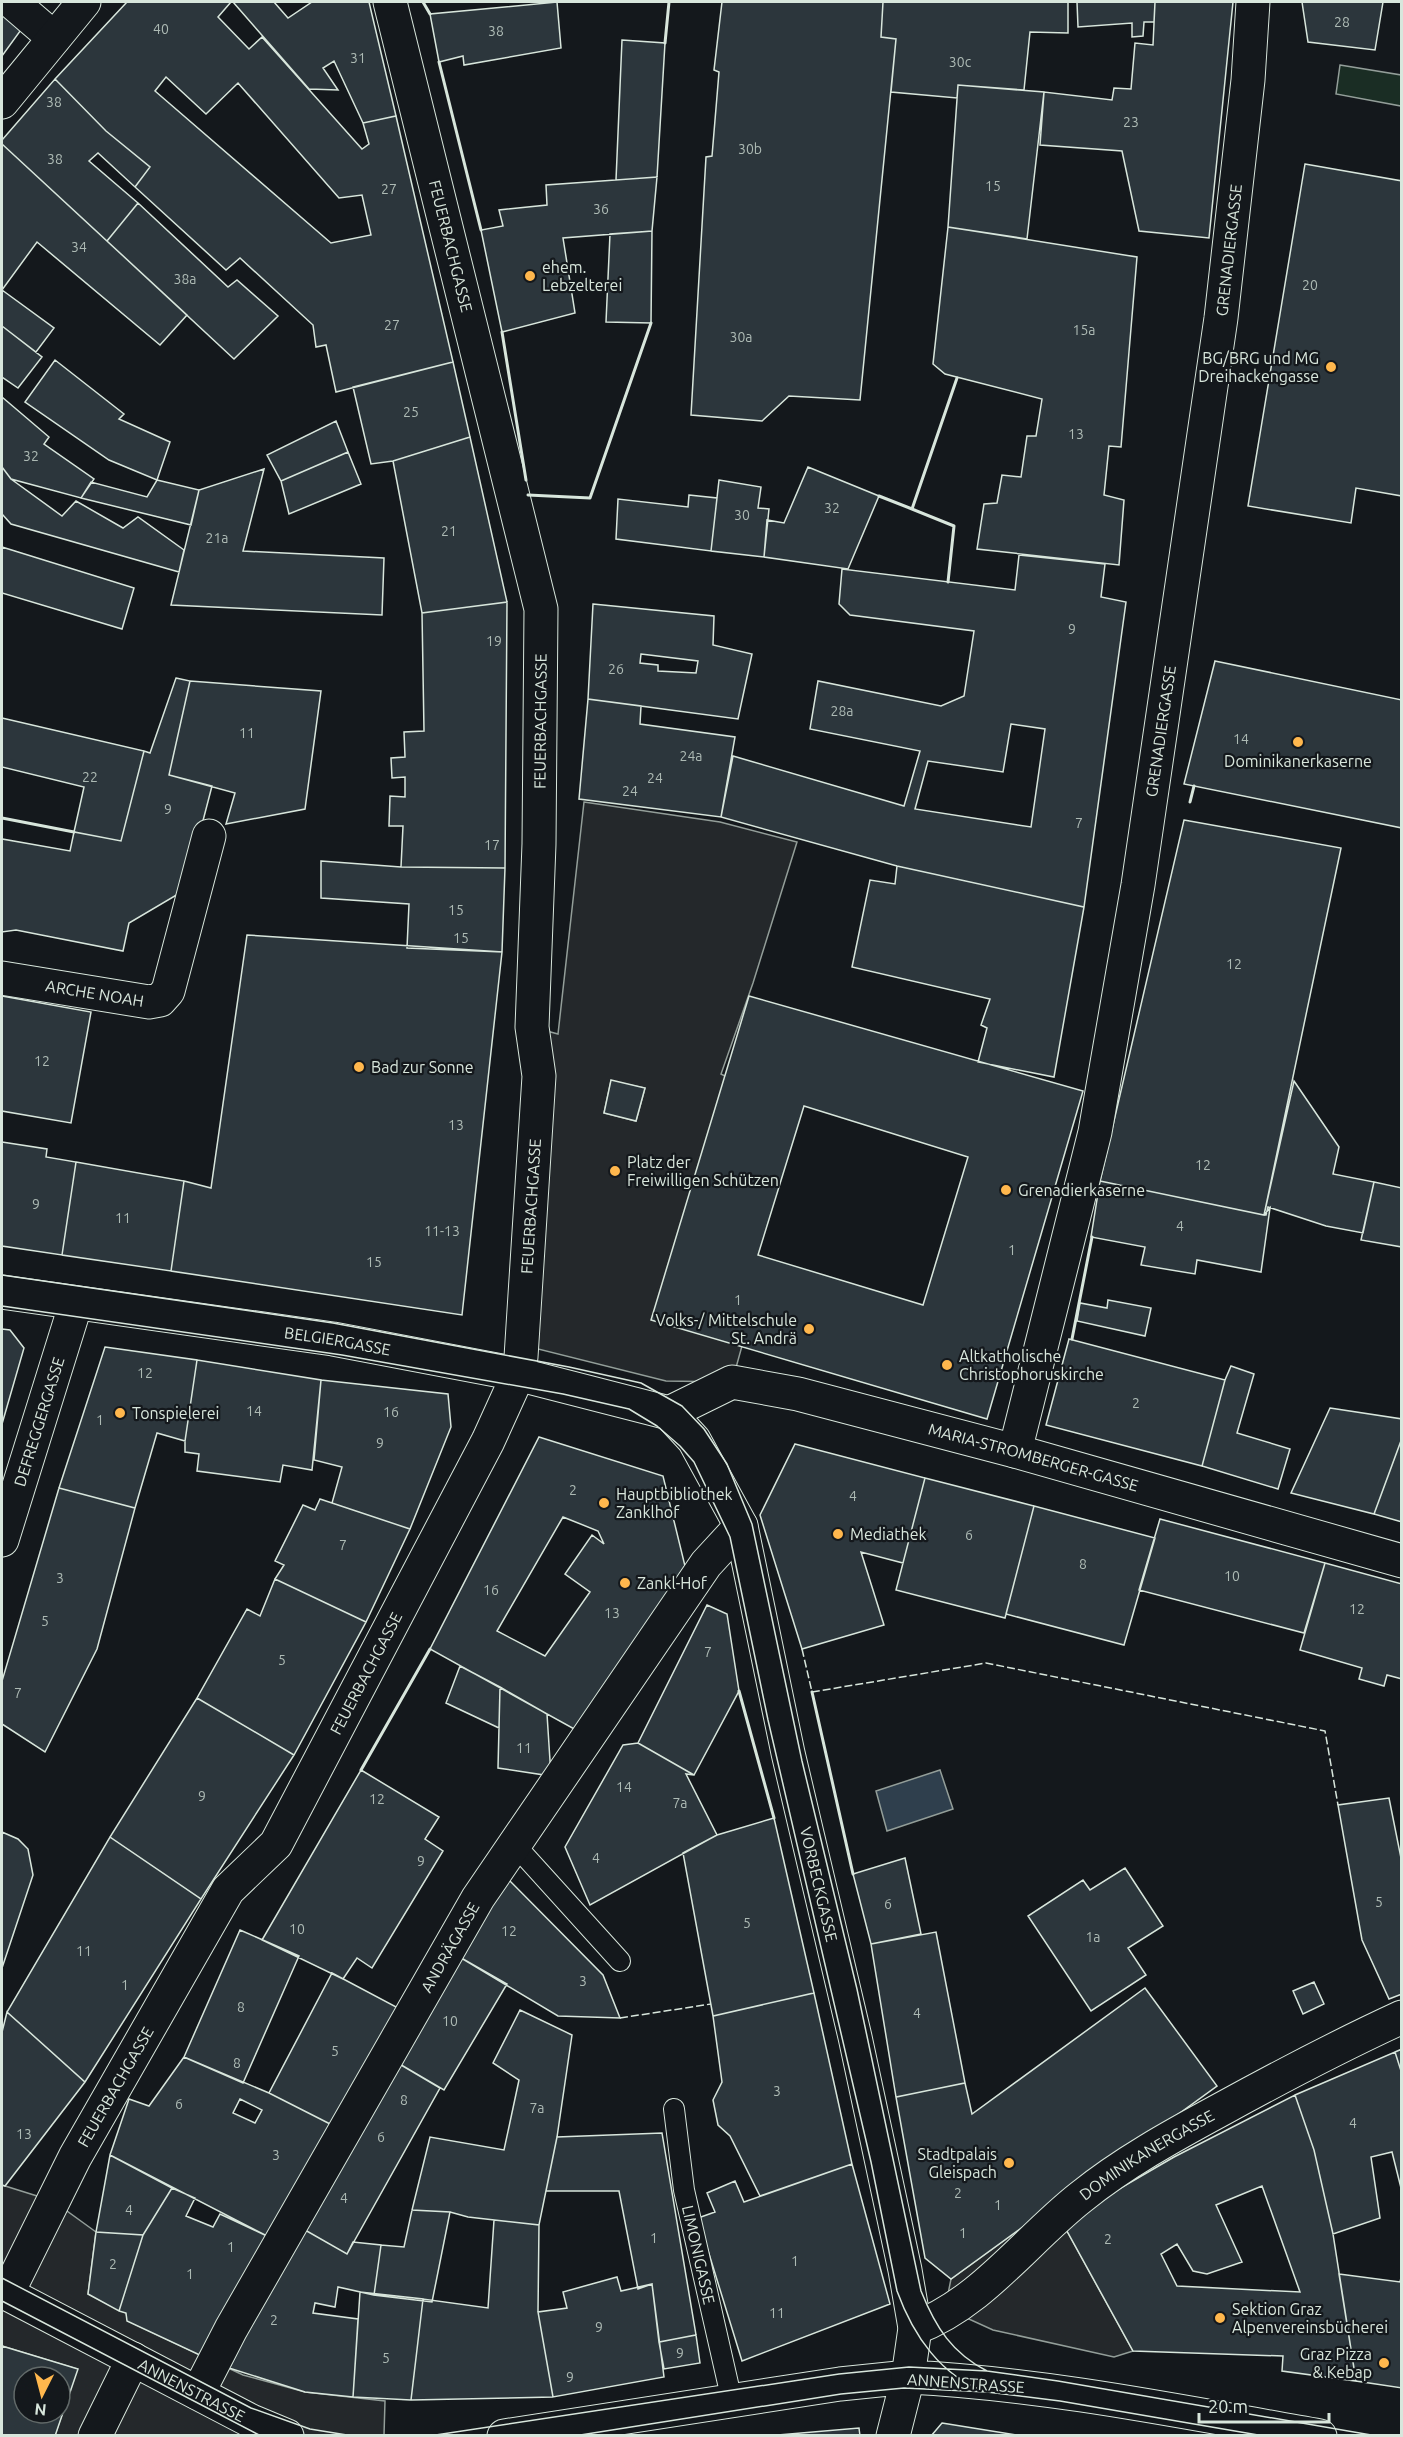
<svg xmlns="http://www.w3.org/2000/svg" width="1403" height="2437" font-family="Ubuntu,sans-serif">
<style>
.green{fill:#1a2d24;stroke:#939e99;stroke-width:1.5}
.parking{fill:#24282b;stroke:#939e99;stroke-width:1.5;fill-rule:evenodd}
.water{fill:#2f3f4d;stroke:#939e99;stroke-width:1.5}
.building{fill:#2c363c;stroke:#d8e6dc;stroke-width:1.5;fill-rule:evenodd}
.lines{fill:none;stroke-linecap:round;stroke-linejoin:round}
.lane-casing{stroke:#d8e6dc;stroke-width:22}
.street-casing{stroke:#d8e6dc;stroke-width:35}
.secondary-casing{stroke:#d8e6dc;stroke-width:35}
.lane{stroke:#14181c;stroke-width:20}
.street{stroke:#14181c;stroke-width:33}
.secondary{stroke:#14181c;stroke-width:33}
.tram{stroke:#d8e6dc;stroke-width:1.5}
.fence{stroke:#d8e6dc;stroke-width:1.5;stroke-dasharray:8 3;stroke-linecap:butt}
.wall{stroke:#d8e6dc;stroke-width:3}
.poi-dot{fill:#ffb74d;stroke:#14181c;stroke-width:2}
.labels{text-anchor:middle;stroke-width:4.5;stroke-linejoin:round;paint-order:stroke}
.number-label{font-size:14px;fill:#adbab4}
.street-label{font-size:16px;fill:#d8e6dc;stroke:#14181c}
.poi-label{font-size:16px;fill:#d8e6dc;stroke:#14181c;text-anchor:start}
</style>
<rect width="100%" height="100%" fill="#14181c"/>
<path class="green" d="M1340 65 1401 75V106L1336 94Z"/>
<path class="parking" d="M584 802 720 822 797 842 753 983 721 1074 725 1076 742 1346 732 1382 666 1381 530 1347 532 1027 558 1034ZM611 1081 645 1088 636 1121 604 1113Z
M2 2185 53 2201 96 2232 88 2294 126 2313 128 2321 243 2375 305 2392 385 2401 384 2435H55L77 2369 2 2346Z
M1035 2218 1062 2222 1133 2351 1114 2357 993 2330 949 2310 947 2299 951 2279Z"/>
<path class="water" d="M940 1770 953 1809 887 1831 876 1791Z"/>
<path class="building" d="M127 2H231L218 17 249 49 262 37 362 149 369 144 363 123 396 116 453 362 336 392 326 345 316 347 313 325 240 258 226 270 135 187 150 167 106 131 55 79ZM166 77 206 114 238 83 339 198 362 195 371 235 331 243 155 91Z
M233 2H274L288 18 312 2H369L396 116 363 123 334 61 323 68 338 90 309 89Z
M557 2 561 48 464 65 463 56 439 62 430 14Z
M722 2H883L881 37 896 39 860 400 789 396 762 421 691 415 706 157 712 156 719 72 714 70Z
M883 2H1068V33L1030 32 1024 90 958 85 957 98 891 92 896 39 881 37Z
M1077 2H1155L1154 22H1144L1143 36 1132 37V23L1078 27Z
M1155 2H1233L1209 238 1139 231 1122 151 1040 145 1044 92 1112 100 1114 88 1131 89 1135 43 1153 45Z
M1302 2H1383L1375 50 1308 42Z
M2 3 26 23 2 56Z
M622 40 665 43 657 177 616 180Z
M55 79 106 131 150 167 135 187 98 153 89 161 138 203 107 241 2 144V140Z
M958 85 1044 92 1027 239 948 227Z
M2 144 187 315 160 345 37 242 2 290Z
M1305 164 1402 181V496L1356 488 1351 523 1248 506Z
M657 177 652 231 563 238 575 313 502 332 481 230 503 226 499 210 547 205 546 185Z
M138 203 228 287 237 280 278 316 234 359 107 241Z
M948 227 1137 257 1121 447 1109 446 1104 495 1124 500 1119 565 977 549 984 504 997 503 1002 475 1021 477 1027 436H1036L1042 399 945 374 933 364Z
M652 231 651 323 606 322 610 234Z
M2 290 54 328 36 352 2 326Z
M2 326 42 357 18 388 2 377Z
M55 360 124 414 119 419 170 442 157 480 109 460 25 402Z
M453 362 470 437 393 461 371 464 353 387Z
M2 397 49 437 44 444 94 479 81 498 11 479 2 467Z
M336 421 348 452 281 481 267 455Z
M470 437 507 602 422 613 393 461Z
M348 452 361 484 289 514 281 481Z
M2 467 11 479 62 516 76 501 123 528 138 517 184 550 179 572 11 524 2 514Z
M808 467 879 496 848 569 764 557 767 520 784 523Z
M264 469 243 551 384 558 382 615 171 605 199 490Z
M157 480 199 490 191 525 81 498 91 482 147 497Z
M719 480 761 487 758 508 769 509 764 557 711 551Z
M689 495 717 498 711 551 616 539 618 499 688 507Z
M2 547 134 588 122 629 2 593Z
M1019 555 1105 564 1101 597 1126 602 1084 907 897 866 721 817 733 756 904 806 920 751 810 729 818 681 941 706 964 696 974 631 850 615 839 604 842 569 1015 590ZM1011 724 1045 729 1031 827 915 809 928 761 1003 772Z
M507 602 505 868 401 867 403 826H389L390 796 405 797V777L392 778 391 758 405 757 404 732 424 731 422 613Z
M593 604 714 616 713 645 752 654 738 719 588 699ZM641 654 698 661 696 673 658 671V665L640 663Z
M1215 661 1402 700V828L1184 784Z
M176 678 190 681 169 775 212 786 185 890 129 923 123 951 16 930 2 932V839L70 851 74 832 121 841 144 751 150 753Z
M190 681 321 691 305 809 226 824 235 793 169 775Z
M588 699 641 706 640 724 735 737 721 817 579 799Z
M2 718 144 751 121 841 74 832 84 787 2 767Z
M1184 820 1341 848 1264 1215 1100 1181Z
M321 861 401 867 505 868 502 952 407 948 409 904 321 898Z
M897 866 1084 907 1054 1077 978 1062 987 1028 981 1025 990 999 852 967 870 880 895 884Z
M247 935 502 952 462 1315 171 1271 184 1181 211 1188Z
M2 996 91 1012 71 1123 2 1111Z
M749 996 1083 1091 987 1419 651 1320ZM804 1106 968 1157 923 1305 758 1255Z
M611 1080 645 1088 636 1121 604 1113Z
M1294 1081 1339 1147 1333 1174 1374 1182 1363 1233 1326 1226 1268 1207 1266 1215H1264Z
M2 1142 47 1149 46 1157 76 1162 62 1255 2 1246Z
M76 1162 184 1181 171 1271 62 1255Z
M1100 1181 1264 1215 1270 1208 1261 1272 1197 1260 1195 1274 1141 1265 1145 1247 1091 1237Z
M1374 1182 1402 1188V1247L1361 1240Z
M1108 1300 1151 1308 1145 1336 1077 1321 1080 1303 1107 1308Z
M2 1329 10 1330 24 1348 2 1424Z
M1069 1339 1225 1380 1202 1466 1046 1425Z
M105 1347 197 1360 185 1441 157 1433 135 1508 59 1488Z
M197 1360 321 1380 312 1470 283 1465 280 1482 197 1471 199 1454 185 1452V1441Z
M1231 1366 1254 1374 1237 1433 1290 1449 1278 1489 1202 1466 1225 1380Z
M321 1380 448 1394 451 1427 410 1529 332 1503 342 1467 314 1460Z
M1330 1408 1402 1419V1438L1374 1514 1291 1493Z
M539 1437 663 1476 685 1566 576 1730 430 1649ZM563 1517 598 1531 604 1544 592 1535 565 1574 590 1592 545 1656 497 1631Z
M1402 1438V1522L1374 1514Z
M795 1444 925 1478 903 1563 861 1552 884 1625 802 1649 760 1515Z
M925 1478 1034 1506 1005 1618 896 1590Z
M59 1488 135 1508 97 1649 45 1752 2 1724V1681Z
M320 1499 410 1529 366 1622 275 1579 284 1565 275 1561 303 1505 315 1510Z
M1034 1506 1155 1538 1124 1645 1006 1614Z
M1160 1519 1325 1563 1304 1633 1139 1590Z
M1325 1563 1402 1584V1679L1387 1675 1384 1686 1359 1679 1362 1668 1300 1650Z
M275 1579 366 1622 294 1755 197 1698 247 1609 260 1616Z
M707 1605 727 1614 739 1691 694 1775 638 1743Z
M460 1666 500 1687 499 1728 446 1703Z
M500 1687 547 1714 551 1776 498 1768Z
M197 1698 294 1755 201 1899 110 1837Z
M638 1743 694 1775 686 1774 717 1835 590 1905 565 1847 623 1745Z
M361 1770 439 1817 425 1839 443 1851 372 1968 357 1958 343 1979 262 1940Z
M1389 1798 1402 1863V1994L1389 1999 1362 1940 1338 1805Z
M774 1818 814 1993 713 2016 683 1853 717 1835Z
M2 1832 18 1839 28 1849 33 1875 2 1968Z
M110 1837 201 1899 85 2082 7 2012Z
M905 1858 921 1934 871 1944 853 1874Z
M1125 1868 1163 1926 1128 1948 1146 1975 1091 2011 1028 1916 1083 1880 1090 1890Z
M503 1874 603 1975 620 2018 558 2016 456 1955Z
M240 1930 299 1956 243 2083 184 2057Z
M936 1932 965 2083 896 2097 871 1944Z
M456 1955 507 1984 444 2090 391 2059Z
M332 1973 400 2009 338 2128 269 2093Z
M1314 1982 1324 2004 1303 2014 1293 1991Z
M1145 1988 1217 2086 951 2279 925 2258 896 2097 965 2083 972 2114Z
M814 1993 852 2164 760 2196 730 2136 718 2125 713 2100 722 2082 713 2016Z
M520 2010 572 2035 557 2137 539 2225 468 2217 450 2212 412 2210 430 2137 504 2150 519 2080 493 2063Z
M7 2012 85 2082 5 2186 2 2185V2032Z
M1402 2049V2074L1395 2052Z
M1395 2052 1402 2074V2192L1392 2152 1371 2157 1380 2218 1333 2234 1314 2150 1295 2095Z
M184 2057 269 2093 338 2128 269 2237 110 2155 129 2099 149 2106ZM240 2099 262 2110 255 2123 233 2113Z
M391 2059 440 2088 347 2254 298 2226Z
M1295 2095 1314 2150 1333 2234 1356 2381 1282 2371 1283 2356 1133 2351 1062 2222 1174 2157ZM1262 2186 1300 2292 1177 2286 1161 2254 1177 2244 1193 2271 1207 2274 1242 2262 1216 2205Z
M662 2133 696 2335 659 2342 652 2284 638 2289 619 2191H546L557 2137Z
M110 2155 172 2188 143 2235 96 2232Z
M852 2164 890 2304 742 2361 698 2218 715 2212 707 2193 735 2181 744 2202Z
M172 2188 195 2198 186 2216 213 2227 220 2214 269 2237 204 2357 127 2321 126 2313 119 2311 143 2235Z
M412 2210 450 2212 432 2302 374 2295 381 2245 404 2247Z
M494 2220 539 2225 538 2312 553 2397 411 2400 423 2299 488 2308Z
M298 2226 347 2254 353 2242 381 2245 374 2295 338 2287 335 2307 315 2303 313 2313 358 2319 353 2397 305 2392 229 2368Z
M96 2232 143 2235 119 2311 88 2294Z
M1339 2274 1400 2282 1402 2274V2388L1356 2381Z
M617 2277 621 2291 652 2284 664 2377 553 2397 538 2312 567 2308 563 2292Z
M360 2292 423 2299 411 2400 353 2397Z
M696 2335 700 2363 664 2369 659 2342Z
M2 2346 78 2369 55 2436H2ZM24 2377H60V2413H24Z
M942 2423 1023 2436H931Z
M859 2428 860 2436H766Z"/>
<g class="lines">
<defs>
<g id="lane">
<path d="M515 1845 620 1961"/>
<path id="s1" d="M674 2109 684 2190 732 2401"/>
</g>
<g id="street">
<path d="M12 2 54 38"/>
<path d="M2 102 84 2"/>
<path id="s2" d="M2 978 149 1002 160 1000 168 991 209 836"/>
<path id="s3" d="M669 1413 732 1382 798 1394 1015 1451 1402 1561"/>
<path id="s4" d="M1015 1451 1095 1132 1138 885 1221 318 1248 80 1253 2"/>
<path id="s5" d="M2 1540 76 1303"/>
<path id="s6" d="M2 2291 251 2421 287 2436"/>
<path id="s7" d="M7 2294 75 2157 228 1890 276 1844 488 1441 513 1386 521 1357 539 1076 532 1027 539 844 541 609 390 2"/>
<path id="s8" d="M915 2328C982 2303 1026 2240 1081 2197 1123 2163 1172 2136 1220 2110 1280 2077 1339 2046 1402 2017"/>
<path id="s9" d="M198 2393 231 2329 478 1898 706 1564 741 1526"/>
<path d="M95 2436 133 2359"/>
<path d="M504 2436 840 2384 908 2377 893 2436"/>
</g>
<g id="secondary">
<path id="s10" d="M2 1292 333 1339 517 1374 669 1413 694 1440 741 1526 788 1753 855 2037 905 2270 915 2328 908 2377C1047 2384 1183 2412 1320 2436"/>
</g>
</defs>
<use href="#lane" class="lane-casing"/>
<use href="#street" class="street-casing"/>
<use href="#secondary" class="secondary-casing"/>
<use href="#lane" class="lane"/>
<use href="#street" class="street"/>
<use href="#secondary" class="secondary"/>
<path class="tram" d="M2 1275 333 1323 569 1367 641 1383 682 1406 704 1429 727 1464 752 1524 802 1761 857 1989 921 2291C936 2328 952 2353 987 2371
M2 1306 342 1355 563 1394 629 1409 657 1426 680 1446 694 1462 730 1537 768 1720 871 2162 897 2291C913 2335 941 2377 987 2392
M2 2278 251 2408 310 2429 353 2436
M2 2301 261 2436
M429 2436 839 2374 909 2367 987 2371 1058 2381 1377 2436
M574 2436 841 2394 904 2388 987 2392 1060 2401 1264 2436"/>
<path class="fence" d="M802 1649 812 1692 986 1663 1325 1731 1338 1805
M620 2018 711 2004"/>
<path class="wall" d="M423 2 430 14
M665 43 669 2
M439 62 481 230
M502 332 526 480
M528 495 590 498 651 323
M879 496 912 509
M948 582 954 526 912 509 957 378
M1190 802 1194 786
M2 818 74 832
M1072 1339 1092 1237
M739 1691 774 1818
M812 1692 853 1874
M361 1770 430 1649"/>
</g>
<g class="poi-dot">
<circle cx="530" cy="276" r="6"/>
<circle cx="1331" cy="367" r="6"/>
<circle cx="1298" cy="742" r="6"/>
<circle cx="359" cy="1067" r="6"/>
<circle cx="615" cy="1171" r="6"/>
<circle cx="1006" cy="1190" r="6"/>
<circle cx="809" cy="1329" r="6"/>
<circle cx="947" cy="1365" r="6"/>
<circle cx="120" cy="1413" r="6"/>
<circle cx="604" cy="1503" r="6"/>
<circle cx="838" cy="1534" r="6"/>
<circle cx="625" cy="1583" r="6"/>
<circle cx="1009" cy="2163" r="6"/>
<circle cx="1220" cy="2318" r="6"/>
<circle cx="1384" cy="2363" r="6"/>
</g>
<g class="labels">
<g class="number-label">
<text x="1342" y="27">28</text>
<text x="161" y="34">40</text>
<text x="496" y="36">38</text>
<text x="358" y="63">31</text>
<text x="960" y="67">30c</text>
<text x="54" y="107">38</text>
<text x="1131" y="127">23</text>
<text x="750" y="154">30b</text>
<text x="55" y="164">38</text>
<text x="993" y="191">15</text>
<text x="389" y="194">27</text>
<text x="601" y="214">36</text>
<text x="79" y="252">34</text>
<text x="185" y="284">38a</text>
<text x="1310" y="290">20</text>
<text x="392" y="330">27</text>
<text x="1084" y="335">15a</text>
<text x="741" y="342">30a</text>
<text x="411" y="417">25</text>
<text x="1076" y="439">13</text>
<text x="31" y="461">32</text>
<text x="832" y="513">32</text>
<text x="742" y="520">30</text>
<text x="449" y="536">21</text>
<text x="217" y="543">21a</text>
<text x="1072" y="634">9</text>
<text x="494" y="646">19</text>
<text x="616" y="674">26</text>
<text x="842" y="716">28a</text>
<text x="247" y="738">11</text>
<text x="1241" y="744">14</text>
<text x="691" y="761">24a</text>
<text x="90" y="782">22</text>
<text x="655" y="783">24</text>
<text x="630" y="796">24</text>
<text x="168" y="814">9</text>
<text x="1079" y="828">7</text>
<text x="492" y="850">17</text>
<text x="456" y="915">15</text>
<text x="461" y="943">15</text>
<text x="1234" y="969">12</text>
<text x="42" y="1066">12</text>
<text x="456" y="1130">13</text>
<text x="1203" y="1170">12</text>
<text x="36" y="1209">9</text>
<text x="123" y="1223">11</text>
<text x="1180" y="1231">4</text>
<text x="442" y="1236">11-13</text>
<text x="1012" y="1255">1</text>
<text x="374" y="1267">15</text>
<text x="738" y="1305">1</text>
<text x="145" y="1378">12</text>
<text x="1136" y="1408">2</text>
<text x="254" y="1416">14</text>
<text x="391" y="1417">16</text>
<text x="100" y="1425">1</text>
<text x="380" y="1448">9</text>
<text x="573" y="1495">2</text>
<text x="853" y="1501">4</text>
<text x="969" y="1540">6</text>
<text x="343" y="1550">7</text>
<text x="1083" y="1569">8</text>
<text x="1232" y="1581">10</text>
<text x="60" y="1583">3</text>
<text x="491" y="1595">16</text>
<text x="1357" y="1614">12</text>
<text x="612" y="1618">13</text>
<text x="45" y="1626">5</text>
<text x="708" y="1657">7</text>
<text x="282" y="1665">5</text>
<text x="18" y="1698">7</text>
<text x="524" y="1753">11</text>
<text x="624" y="1792">14</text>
<text x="202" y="1801">9</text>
<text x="377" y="1804">12</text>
<text x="680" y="1808">7a</text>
<text x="596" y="1863">4</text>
<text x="421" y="1866">9</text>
<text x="1379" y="1907">5</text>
<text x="888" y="1909">6</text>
<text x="747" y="1928">5</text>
<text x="297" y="1934">10</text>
<text x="509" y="1936">12</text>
<text x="1093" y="1942">1a</text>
<text x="84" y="1956">11</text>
<text x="583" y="1986">3</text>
<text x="125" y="1990">1</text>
<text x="241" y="2012">8</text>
<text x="917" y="2018">4</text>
<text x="450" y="2026">10</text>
<text x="335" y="2056">5</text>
<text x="237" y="2068">8</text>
<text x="777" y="2096">3</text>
<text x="404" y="2105">8</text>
<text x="179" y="2109">6</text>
<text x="537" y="2113">7a</text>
<text x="1353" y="2128">4</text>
<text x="24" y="2139">13</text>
<text x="381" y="2142">6</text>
<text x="276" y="2160">3</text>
<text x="958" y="2198">2</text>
<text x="344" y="2203">4</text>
<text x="998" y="2210">1</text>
<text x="129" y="2215">4</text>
<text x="963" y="2238">1</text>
<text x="654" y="2243">1</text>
<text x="1108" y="2244">2</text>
<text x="231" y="2252">1</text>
<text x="795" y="2266">1</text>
<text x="113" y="2269">2</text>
<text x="190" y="2279">1</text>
<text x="777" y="2318">11</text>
<text x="274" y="2325">2</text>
<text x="599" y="2332">9</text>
<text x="680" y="2358">9</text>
<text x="386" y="2363">5</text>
<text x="570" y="2382">9</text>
</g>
<g class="street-label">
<text transform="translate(451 246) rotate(76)" y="6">FEUERBACHGASSE</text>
<text dy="6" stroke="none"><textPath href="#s4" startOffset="1221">GRENADIERGASSE</textPath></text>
<text dy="6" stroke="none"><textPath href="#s7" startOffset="1710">FEUERBACHGASSE</textPath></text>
<text dy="6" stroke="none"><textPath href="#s4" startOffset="735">GRENADIERGASSE</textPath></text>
<text dy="6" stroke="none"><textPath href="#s2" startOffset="94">ARCHE NOAH</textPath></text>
<text dy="6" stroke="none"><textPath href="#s7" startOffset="1224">FEUERBACHGASSE</textPath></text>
<text dy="6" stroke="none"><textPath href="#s10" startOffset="339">BELGIERGASSE</textPath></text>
<text dy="6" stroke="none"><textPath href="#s5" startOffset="124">DEFREGGERGASSE</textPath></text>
<text dy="6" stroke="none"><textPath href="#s3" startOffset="381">MARIA-STROMBERGER-GASSE</textPath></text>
<text dy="6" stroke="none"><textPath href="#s7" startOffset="720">FEUERBACHGASSE</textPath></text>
<text dy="6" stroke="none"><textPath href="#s10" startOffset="1180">VORBECKGASSE</textPath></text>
<text dy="6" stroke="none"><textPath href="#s9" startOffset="512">ANDRÄGASSE</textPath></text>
<text dy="6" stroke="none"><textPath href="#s7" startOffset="234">FEUERBACHGASSE</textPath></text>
<text dy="6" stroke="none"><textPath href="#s8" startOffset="291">DOMINIKANERGASSE</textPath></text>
<text dy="6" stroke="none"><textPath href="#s1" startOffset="148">LIMONIGASSE</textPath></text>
<text transform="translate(966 2383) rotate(4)" y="6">ANNENSTRASSE</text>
<text dy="6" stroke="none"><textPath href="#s6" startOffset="214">ANNENSTRASSE</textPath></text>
</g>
<g class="poi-label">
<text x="542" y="273">ehem.<tspan x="542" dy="18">Lebzelterei</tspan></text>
<text x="1319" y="364" text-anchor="end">BG/BRG und MG<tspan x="1319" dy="18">Dreihackengasse</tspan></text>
<text x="1298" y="767" text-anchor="middle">Dominikanerkaserne</text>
<text x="371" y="1073">Bad zur Sonne</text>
<text x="627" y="1168">Platz der<tspan x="627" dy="18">Freiwilligen Schützen</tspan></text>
<text x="1018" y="1196">Grenadierkaserne</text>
<text x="797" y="1326" text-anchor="end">Volks-/ Mittelschule<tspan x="797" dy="18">St. Andrä</tspan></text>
<text x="959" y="1362">Altkatholische<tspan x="959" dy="18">Christophoruskirche</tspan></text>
<text x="132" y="1419">Tonspielerei</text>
<text x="616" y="1500">Hauptbibliothek<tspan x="616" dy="18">Zanklhof</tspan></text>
<text x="850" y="1540">Mediathek</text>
<text x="637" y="1589">Zankl-Hof</text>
<text x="997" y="2160" text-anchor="end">Stadtpalais<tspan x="997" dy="18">Gleispach</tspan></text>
<text x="1232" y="2315">Sektion Graz<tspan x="1232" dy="18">Alpenvereinsbücherei</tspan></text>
<text x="1372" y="2360" text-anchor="end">Graz Pizza<tspan x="1372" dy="18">&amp; Kebap</tspan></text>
</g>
</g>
<rect width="1403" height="2437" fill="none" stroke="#d8e6dc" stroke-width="6"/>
<g transform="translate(42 2395) rotate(186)"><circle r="28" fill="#14181c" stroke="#626a69" stroke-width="1.5"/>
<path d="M0-4.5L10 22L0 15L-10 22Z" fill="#ffb74d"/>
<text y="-9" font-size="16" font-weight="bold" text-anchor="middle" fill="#d8e6dc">N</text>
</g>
<path d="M1199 2413v9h130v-9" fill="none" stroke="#d8e6dc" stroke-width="3"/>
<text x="1208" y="2413" font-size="18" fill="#d8e6dc" stroke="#14181c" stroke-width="4.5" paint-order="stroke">20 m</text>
</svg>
